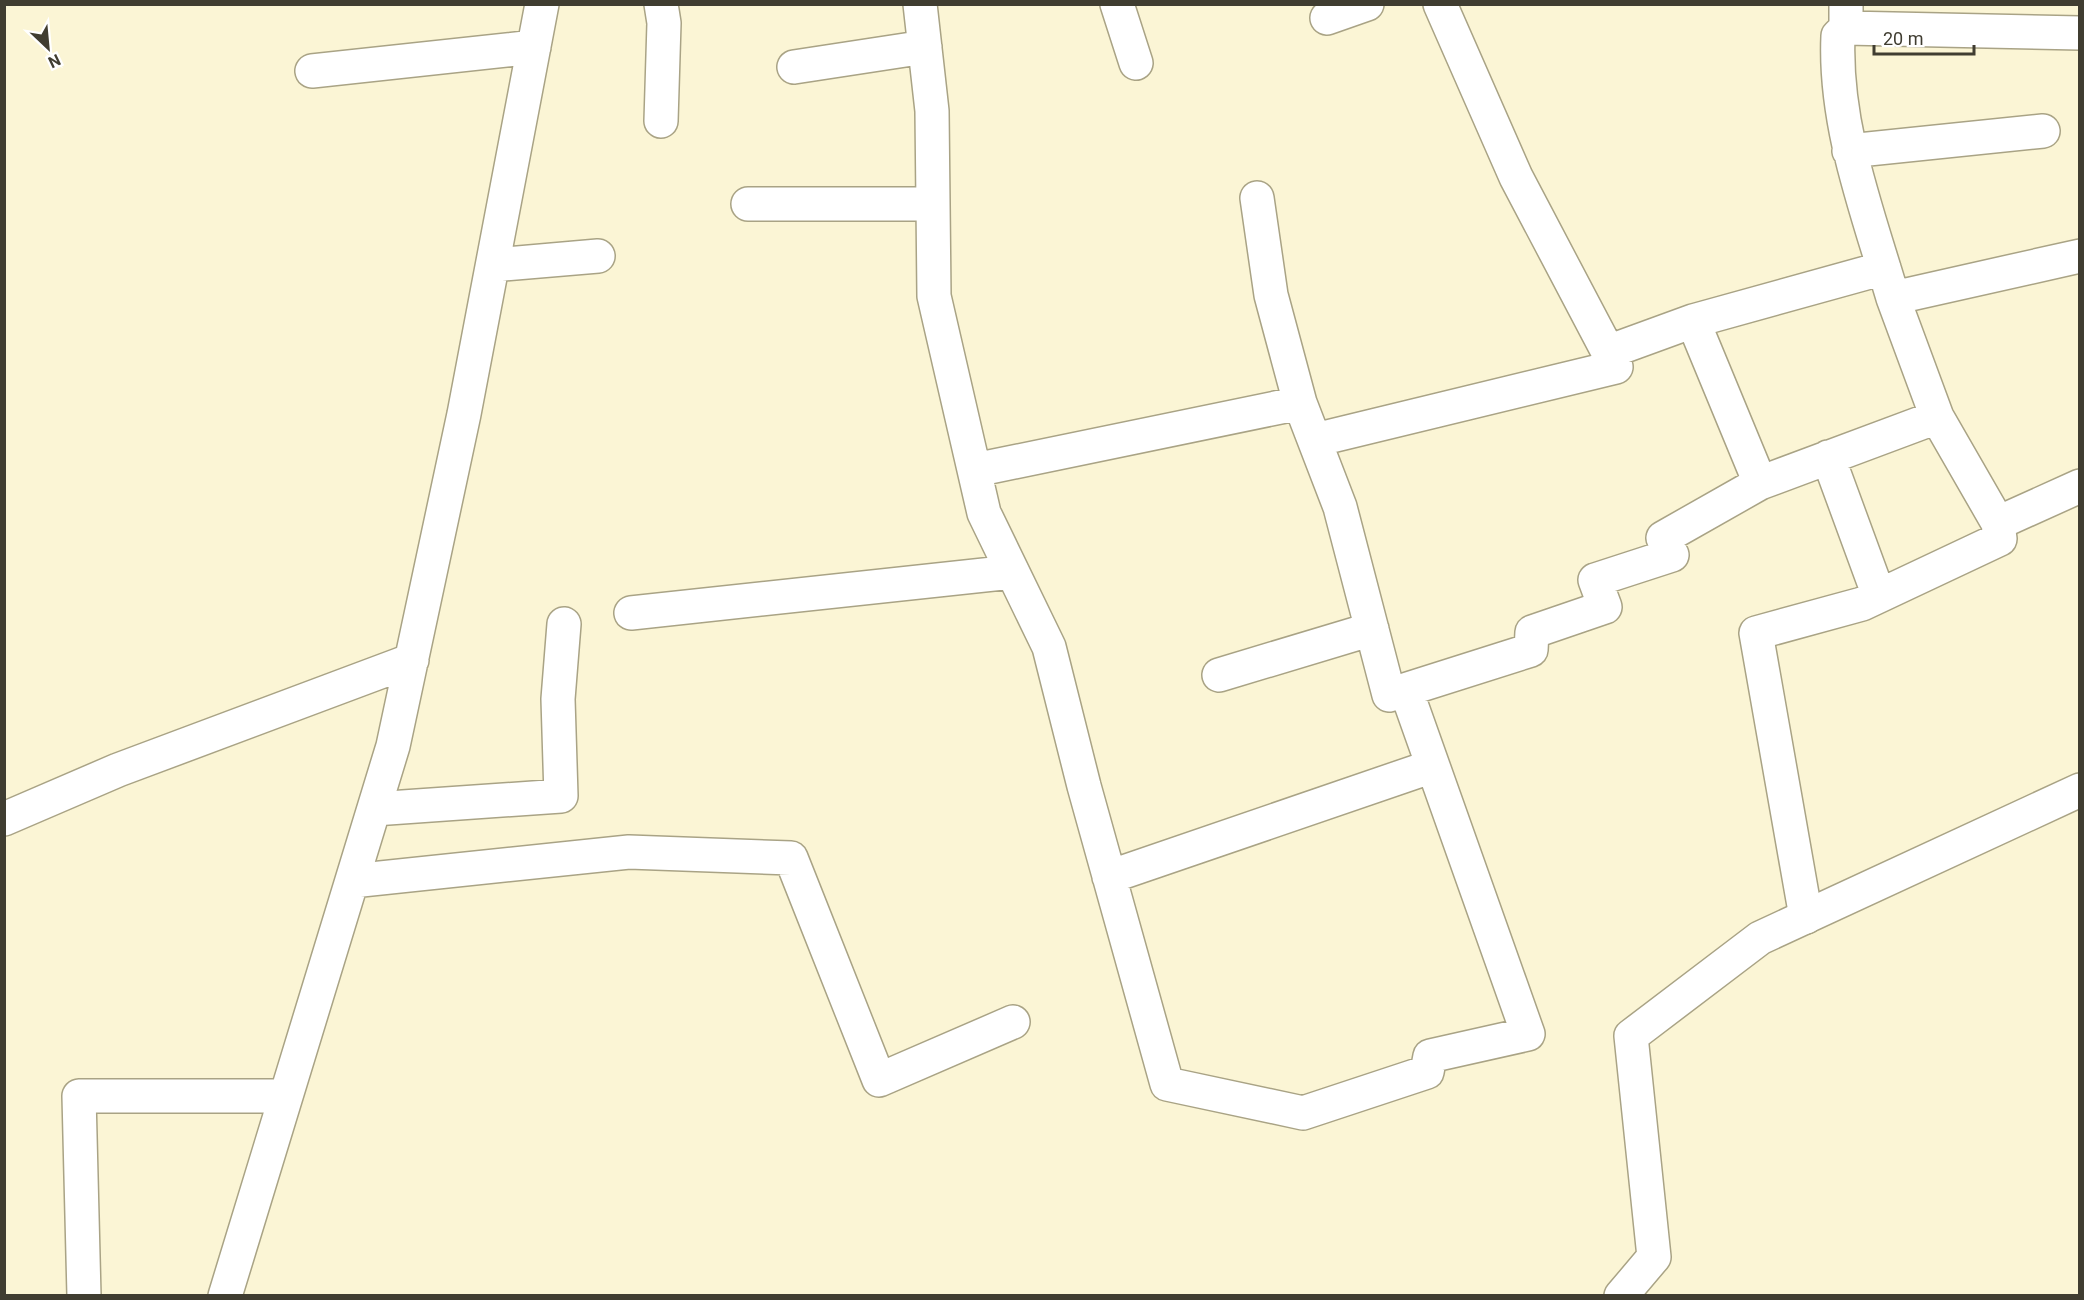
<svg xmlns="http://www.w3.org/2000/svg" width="2084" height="1300" font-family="Roboto,sans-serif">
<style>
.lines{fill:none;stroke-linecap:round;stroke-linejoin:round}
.street-casing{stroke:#a9a385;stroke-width:36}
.secondary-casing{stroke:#a9a385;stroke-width:36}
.street{stroke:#fff;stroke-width:33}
.secondary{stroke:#fff;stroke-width:33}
</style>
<rect width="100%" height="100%" fill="#fbf5d5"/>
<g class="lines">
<defs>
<path id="street" d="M920 4 932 111 934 296 984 513 1049 647 1084 786 1167 1084 1303 1113 1427 1072 1430 1056 1528 1034 1406 690
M1117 4 1136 63
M1846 4V28L1838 36C1834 126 1868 213 1893 298L2080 256
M1327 18 1367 4
M1846 28 2080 33
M794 67 925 47
M312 71 534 47
M661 121 664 23 661 4
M1849 151 2043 131
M1257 198 1271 295 1300 403 1340 507 1389 695 1531 650 1532 632 1605 607 1595 580 1672 555 1663 538 1760 483
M748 204H933
M493 265 598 256
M1884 268 1693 321 1760 483 1937 417
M1893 298 1937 417 1998 523
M1608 352 1693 321
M1315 440 1616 367 1516 177 1440 4
M1828 457 1879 596
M975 470 1300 403
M631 613 1012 572
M1219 675 1372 629
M374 809 561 796 558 699 564 624
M4 819 118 770 412 660
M1109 877 1433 766
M352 881 629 852 791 858 879 1080 1013 1022
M1806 917 1756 633 1862 604 2000 539 1998 523 2080 486
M84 1296 79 1096H286
M225 1296 393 746 464 414 542 4"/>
<path id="secondary" d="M1621 1296 1654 1257 1631 1036 1760 938 2080 790"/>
</defs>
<use href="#street" class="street-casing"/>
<use href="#secondary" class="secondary-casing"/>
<use href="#street" class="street"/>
<use href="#secondary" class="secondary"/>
</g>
<rect width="2084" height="1300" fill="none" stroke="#403d31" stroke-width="12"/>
<g transform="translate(48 48) rotate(154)" stroke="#ffffff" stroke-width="4.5" paint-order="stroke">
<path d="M0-4.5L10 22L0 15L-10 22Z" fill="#403d31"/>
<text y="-9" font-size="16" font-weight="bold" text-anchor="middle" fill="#403d31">N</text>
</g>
<path d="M1874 45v9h100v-9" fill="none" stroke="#403d31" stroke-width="3"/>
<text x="1883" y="45" font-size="18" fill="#403d31" stroke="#ffffff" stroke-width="4.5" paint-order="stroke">20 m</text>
</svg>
